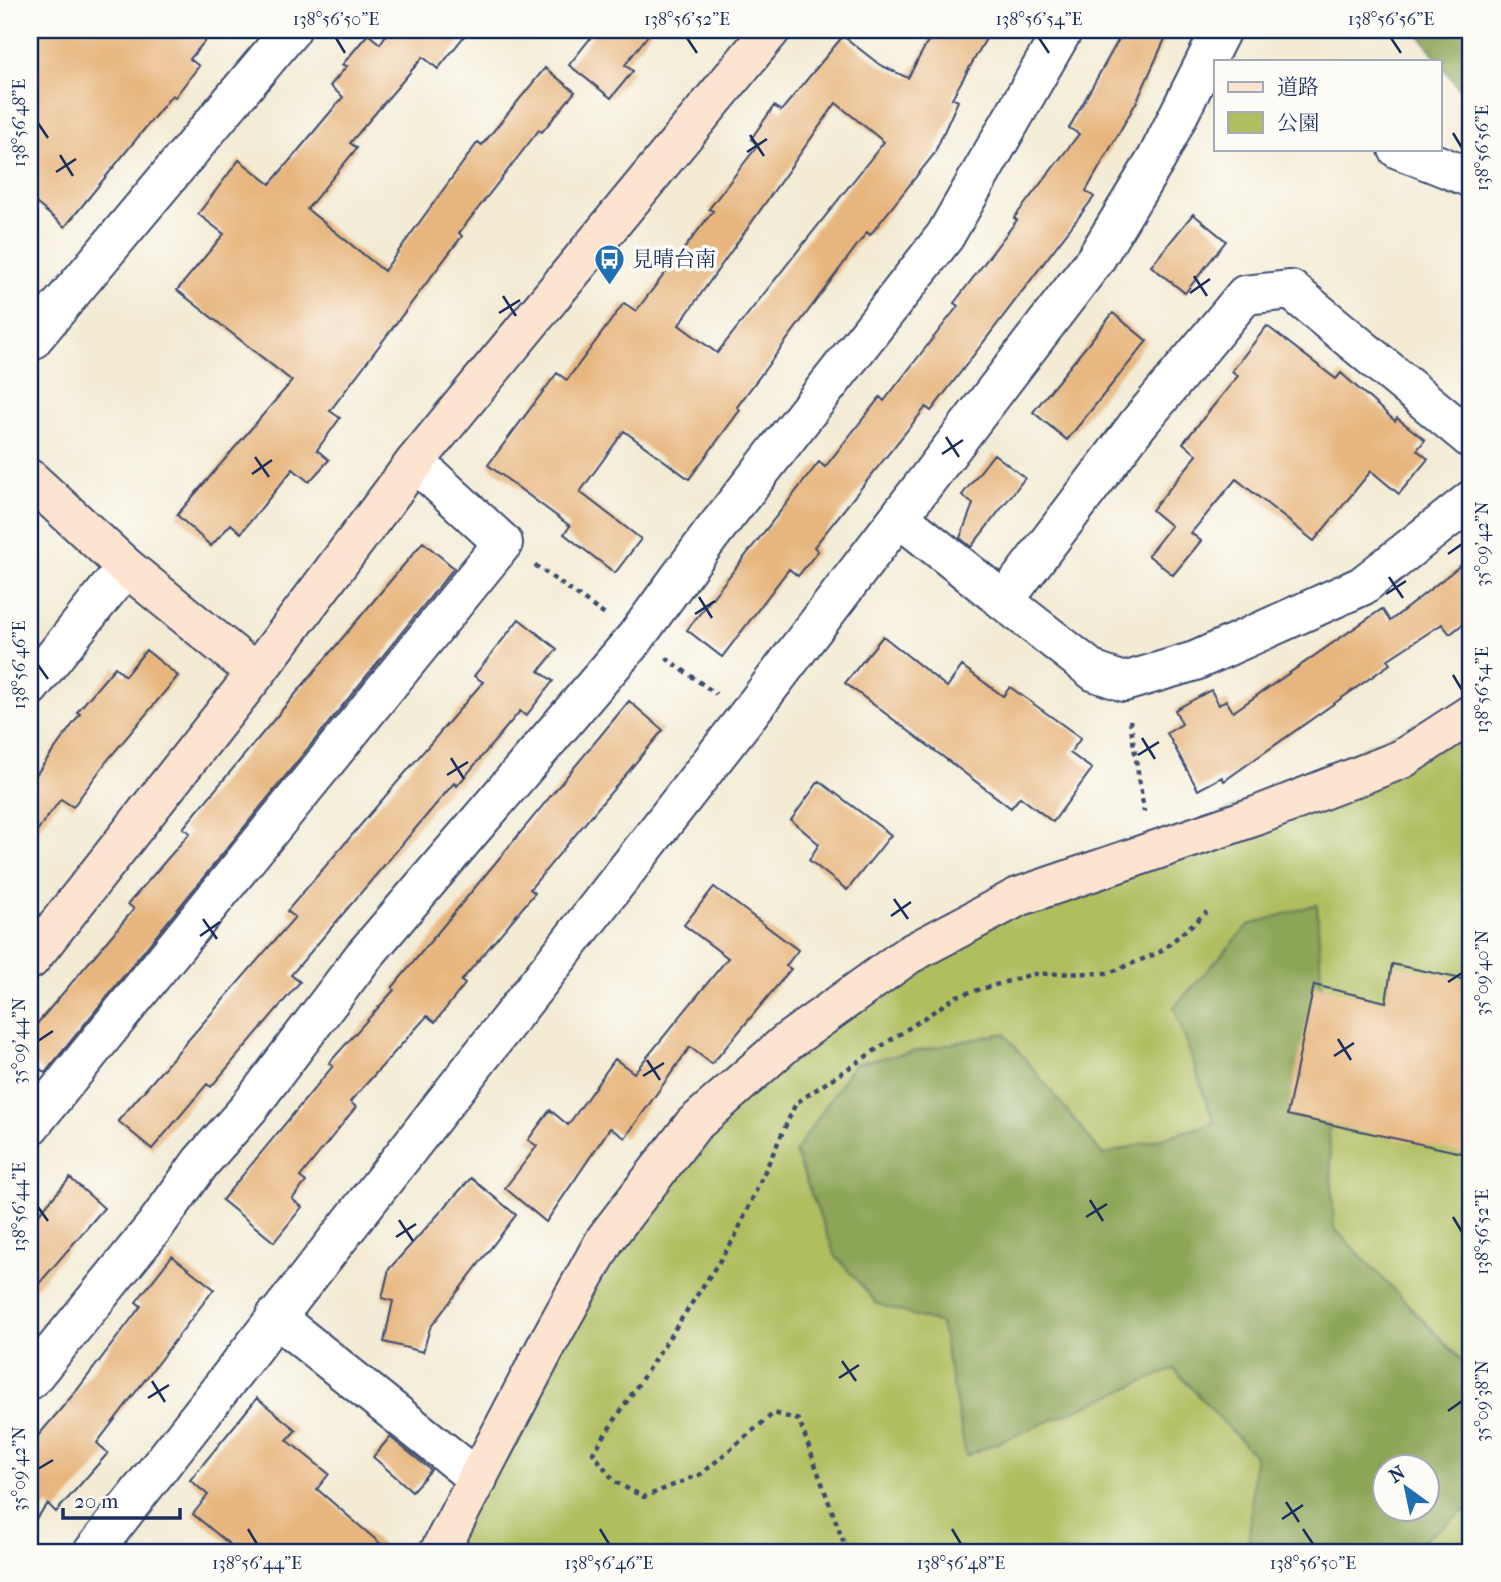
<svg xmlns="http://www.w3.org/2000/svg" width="1501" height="1582" font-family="'IM FELL French Canon','Noto Serif JP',serif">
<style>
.green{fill:#b0be61;stroke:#667660;stroke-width:2;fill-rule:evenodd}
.forest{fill:#8ca557;stroke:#546a5a;stroke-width:2;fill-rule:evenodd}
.building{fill:#e7b67e;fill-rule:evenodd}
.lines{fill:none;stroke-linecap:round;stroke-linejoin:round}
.street-casing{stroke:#3b4b70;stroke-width:42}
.secondary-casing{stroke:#3b4b70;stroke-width:42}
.path{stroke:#3b4b70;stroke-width:4.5;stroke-dasharray:5 5;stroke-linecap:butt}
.street{stroke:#fff;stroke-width:38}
.secondary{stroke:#fde4d0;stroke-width:38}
.ticks{fill:none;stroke:#1b2f5e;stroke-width:2.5}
.labels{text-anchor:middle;stroke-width:7;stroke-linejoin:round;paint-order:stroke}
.poi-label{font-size:21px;fill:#1b2f5e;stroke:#fdfcf7;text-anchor:start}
.neatline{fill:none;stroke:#1b2f5e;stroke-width:2.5}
.ticks-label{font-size:18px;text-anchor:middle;fill:#1b2f5e}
</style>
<rect width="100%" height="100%" fill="#fdfcf7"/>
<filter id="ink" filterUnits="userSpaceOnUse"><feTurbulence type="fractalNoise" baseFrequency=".0143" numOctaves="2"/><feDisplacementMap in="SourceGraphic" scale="14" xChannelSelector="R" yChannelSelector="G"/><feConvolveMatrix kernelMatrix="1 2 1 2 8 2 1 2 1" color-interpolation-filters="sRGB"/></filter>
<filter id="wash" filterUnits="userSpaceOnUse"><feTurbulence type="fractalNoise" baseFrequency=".00686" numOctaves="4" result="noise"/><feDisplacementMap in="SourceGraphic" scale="28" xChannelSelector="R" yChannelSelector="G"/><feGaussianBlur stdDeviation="1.57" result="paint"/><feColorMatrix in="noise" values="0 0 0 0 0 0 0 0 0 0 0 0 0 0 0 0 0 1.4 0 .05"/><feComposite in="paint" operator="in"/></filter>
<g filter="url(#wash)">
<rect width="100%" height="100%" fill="#f3ebd4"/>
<path class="green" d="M1471 699V1552H441L648 1183 908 955ZM1386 1466H1428V1508H1386Z"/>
<path class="forest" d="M1416 30H1471V105Z
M1317 904 1334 1228 1471 1370V1506L1407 1552H1248L1255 1456 1174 1369 966 1456 941 1324 877 1304 835 1255 795 1152 854 1064 1004 1033 1103 1155 1214 1123 1174 1007 1249 925ZM1386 1466H1428V1508H1386Z"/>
<g id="blocks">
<path class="building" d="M30 30H214L190 59 199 66 175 97 172 95 65 227 30 198Z
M389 30H469L438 69 423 57 350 143 357 148 307 209 384 271 478 142 482 145 545 68 575 92 542 132 539 130 459 233 462 236 330 411 340 418 317 450 329 460 309 482 293 469 241 533 231 524 211 546 177 515 292 381 177 290 224 234 198 214 239 160 270 184 343 97 330 86 347 66 342 65 368 34 380 44Z
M597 30H652L625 65 633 71 611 98 569 65Z
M934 30H991L952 98 958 101 934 154 870 235 867 232 737 407 740 410 689 479 624 431 580 492 641 539 615 573 564 534 570 526 488 465 557 373 567 380 624 303 636 311 713 211 709 209 758 145 751 139 774 106 781 111 843 36 880 65 908 78ZM836 103 884 142 717 353 679 325Z
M1124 30H1169L1137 101 1086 191 1094 197 931 411 926 407 814 547 818 551 798 576 789 569 722 657 687 630 819 462 825 467 880 397 884 401 958 306 954 303 1017 220 1014 218 1079 134 1069 128Z
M1193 214 1226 241 1185 293 1151 266Z
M1113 313 1147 341 1067 440 1033 412Z
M1267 326 1336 379 1341 373 1395 421 1397 418 1425 440 1417 450 1428 459 1399 494 1371 471 1314 541 1236 479 1191 533 1201 541 1173 575 1148 555 1171 526 1152 510 1197 455 1183 443 1238 376 1232 371Z
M994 454 1025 478 971 547 960 538 973 504 962 495Z
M423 542 454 568 45 1073 30 1060V1032L134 909 128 904 190 833 183 828Z
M1471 557V618L1450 634 1442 624 1387 660 1390 664 1224 781 1222 777 1198 790 1167 733 1182 724 1175 710 1211 690 1219 705 1226 700 1233 712 1382 609 1390 621Z
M519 619 557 649 539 671 553 681 526 716 520 711 457 786 454 783 291 975 300 982 211 1087 207 1084 152 1149 118 1121 295 917 287 911 483 682 474 676Z
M883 636 947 687 962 666 1003 696 1010 687 1081 738 1070 753 1092 769 1053 822 1020 797 1011 808 845 683Z
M146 650 178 676 106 762 73 807 61 799 30 840V783L80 714 77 712 115 667 125 676Z
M629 701 663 730 530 889 535 893 461 981 465 984 435 1022 427 1016 350 1102 356 1107 300 1177 306 1182 292 1199 302 1207 274 1242 222 1200 333 1066 329 1063 394 990 392 988Z
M819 781 891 835 847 890 809 860 819 844 791 820Z
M714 887 798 950 786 966 791 969 712 1064 690 1047 625 1138 610 1128 546 1222 505 1188 537 1146 528 1140 550 1110 568 1125 615 1059 634 1073 728 958 684 925Z
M1392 964 1471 981V1155L1287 1115 1314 985 1386 1002Z
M70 1178 104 1208 30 1294V1224Z
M471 1178 516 1215 430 1328 423 1352 384 1342 393 1301 382 1298 389 1269Z
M172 1256 214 1289 97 1443 108 1453 56 1512 48 1504 30 1526V1445L77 1390 141 1306 136 1302Z
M257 1398 296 1430 287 1440 329 1474 317 1489 390 1552H239L193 1514 208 1495 190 1480Z
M390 1437 431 1470 412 1491 373 1457Z"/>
</g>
</g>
<g filter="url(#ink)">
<use href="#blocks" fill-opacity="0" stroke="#3b4b70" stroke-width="2"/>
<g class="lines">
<defs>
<path id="street" d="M1398 149 1471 178
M30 342 291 30
M1471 439 1291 290 1245 295 1138 424 1004 601 1095 672 1124 682 1195 661 1362 586 1471 500
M900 518 1004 601
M30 687 126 567
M30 1126 503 543 415 462
M275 1317 478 1479
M30 1380 155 1226 201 1162 248 1109 363 957 636 637 710 536 945 236 1063 30
M93 1552 747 716 1095 260 1157 158 1221 30"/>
<path id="secondary" d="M30 479 126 567 256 673
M30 960 256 673 415 462 771 30
M439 1552 550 1339 606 1238 693 1125 787 1042 908 955 1018 897 1256 816 1402 759 1471 714"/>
</defs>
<use href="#street" class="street-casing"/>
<use href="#secondary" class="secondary-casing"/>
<path class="path" d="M535 565 605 615
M666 658 716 694
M1130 720 1144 812
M847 1552 799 1420 774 1413 701 1474 644 1497 615 1482 593 1453 734 1239 796 1103 957 996 1033 974 1109 973 1160 952 1207 912"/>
<use href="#street" class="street"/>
<use href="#secondary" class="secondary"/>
</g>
</g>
<path class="ticks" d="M336 38 345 53M687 38 697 53M1039 38 1049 53M1391 38 1401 53M38 123 48 138M1453 133 1462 148M750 135 764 156M747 152 767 139M60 155 73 176M56 172 76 159M1194 276 1207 296M1190 293 1210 279M503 296 516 316M499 313 520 300M946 437 959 457M942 454 963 440M255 457 269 477M252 474 272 460M1448 554 1462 544M1389 577 1403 598M1386 594 1406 581M699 597 712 618M695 614 715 601M38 665 48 679M1453 675 1462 690M1142 738 1155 759M1138 755 1159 742M451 758 464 779M447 775 468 762M894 899 908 919M891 916 911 902M203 919 217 939M200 936 220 922M1448 982 1462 973M1338 1039 1351 1060M38 1041 53 1031M1334 1056 1354 1043M647 1060 660 1080M643 1076 664 1063M1090 1200 1103 1221M38 1207 48 1221M1086 1217 1107 1204M1453 1217 1462 1232M399 1220 413 1241M396 1237 416 1224M842 1361 856 1381M839 1378 859 1365M152 1381 165 1402M148 1398 169 1385M1448 1411 1462 1401M38 1469 53 1460M1286 1502 1299 1522M1282 1519 1303 1505M248 1529 257 1544M600 1529 609 1544M952 1529 961 1544M1303 1529 1313 1544"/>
<defs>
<symbol id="bus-pin" viewBox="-11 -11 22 30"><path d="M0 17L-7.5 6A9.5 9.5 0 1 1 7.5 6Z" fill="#1f6fb2" stroke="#fdfcf7"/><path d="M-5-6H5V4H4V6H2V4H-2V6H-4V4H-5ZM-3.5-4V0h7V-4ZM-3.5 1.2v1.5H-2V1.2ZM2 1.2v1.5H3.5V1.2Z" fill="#fff"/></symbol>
</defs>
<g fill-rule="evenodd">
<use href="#bus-pin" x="592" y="242" width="35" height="47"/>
</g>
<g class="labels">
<g class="poi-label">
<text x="632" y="266">見晴台南</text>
</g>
</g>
<rect width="1501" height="1582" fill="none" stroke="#fdfcf7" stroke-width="77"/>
<rect x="1214" y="60" width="228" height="91" fill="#fdfcf7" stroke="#a3aaba" stroke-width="2"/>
<rect x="1228" y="82" width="35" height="10" fill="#fde4d0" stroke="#a3aaba" stroke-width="2"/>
<text x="1277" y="94" font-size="21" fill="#1b2f5e">道路</text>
<rect x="1228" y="112" width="35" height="21" fill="#b0be61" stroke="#a3aaba" stroke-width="2"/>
<text x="1277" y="130" font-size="21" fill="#1b2f5e">公園</text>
<g transform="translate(1406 1488) rotate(327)"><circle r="33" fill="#fdfcf7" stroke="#a3aaba" stroke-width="2"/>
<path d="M0-5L12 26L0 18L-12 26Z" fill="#1f6fb2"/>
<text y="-10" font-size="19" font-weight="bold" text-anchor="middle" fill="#1b2f5e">N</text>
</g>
<path d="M63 1508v10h117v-10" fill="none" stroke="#1b2f5e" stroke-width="3.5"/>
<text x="74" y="1508" font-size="21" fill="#1b2f5e" stroke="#fdfcf7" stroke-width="5" paint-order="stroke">20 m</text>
<rect x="38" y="38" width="1424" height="1506" class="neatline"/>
<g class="ticks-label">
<text x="336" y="25">138°56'50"E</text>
<text x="687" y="25">138°56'52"E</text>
<text x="1039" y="25">138°56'54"E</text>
<text x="1391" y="25">138°56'56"E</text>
<text transform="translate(19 123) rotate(-90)" y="6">138°56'48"E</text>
<text transform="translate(1482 148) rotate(-90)" y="6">138°56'56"E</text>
<text transform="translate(1482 544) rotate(-90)" y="6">35°09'42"N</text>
<text transform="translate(19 665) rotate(-90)" y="6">138°56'46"E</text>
<text transform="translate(1482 690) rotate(-90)" y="6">138°56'54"E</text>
<text transform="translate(1482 973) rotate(-90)" y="6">35°09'40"N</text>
<text transform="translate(19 1041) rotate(-90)" y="6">35°09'44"N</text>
<text transform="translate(19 1207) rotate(-90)" y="6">138°56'44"E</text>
<text transform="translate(1482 1232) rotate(-90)" y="6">138°56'52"E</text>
<text transform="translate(1482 1401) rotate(-90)" y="6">35°09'38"N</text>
<text transform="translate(19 1469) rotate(-90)" y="6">35°09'42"N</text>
<text x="257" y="1569">138°56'44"E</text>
<text x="609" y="1569">138°56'46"E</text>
<text x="961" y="1569">138°56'48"E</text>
<text x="1313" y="1569">138°56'50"E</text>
</g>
</svg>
